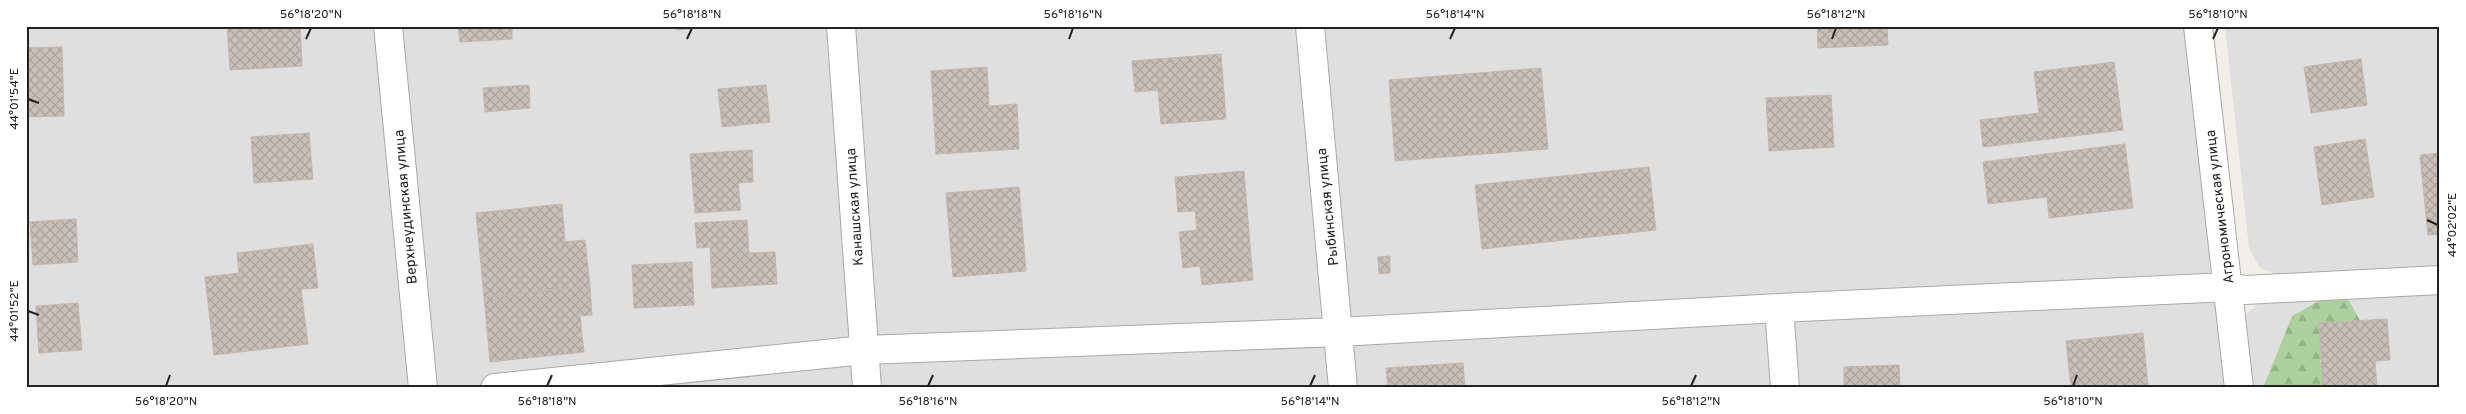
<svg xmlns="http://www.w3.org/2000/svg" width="2466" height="414" font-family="Overpass,sans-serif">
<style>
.residential{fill:#e0dfdf}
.forest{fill:url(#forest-firs)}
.building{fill:url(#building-cross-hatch);stroke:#c4b6ab}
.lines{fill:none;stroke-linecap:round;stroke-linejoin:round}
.street-casing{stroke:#a9a9a9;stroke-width:30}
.street{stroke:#fff;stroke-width:28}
.ticks{fill:none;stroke:#222;stroke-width:2}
.labels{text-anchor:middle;stroke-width:4;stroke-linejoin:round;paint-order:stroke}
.street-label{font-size:14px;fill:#222;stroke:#fff}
.neatline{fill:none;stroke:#222;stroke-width:2}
.ticks-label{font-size:12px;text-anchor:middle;fill:#222}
</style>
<defs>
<pattern id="forest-firs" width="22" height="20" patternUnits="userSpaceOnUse" patternTransform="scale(1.25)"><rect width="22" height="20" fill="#add19e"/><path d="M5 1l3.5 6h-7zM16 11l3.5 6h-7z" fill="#95b388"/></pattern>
<pattern id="building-cross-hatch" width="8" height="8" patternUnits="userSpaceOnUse" patternTransform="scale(1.25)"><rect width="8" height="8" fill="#c7bfb8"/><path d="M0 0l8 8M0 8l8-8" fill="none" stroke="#aba49e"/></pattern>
</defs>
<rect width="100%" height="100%" fill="#f2efe9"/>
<path class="residential" d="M26 26H2198L2239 388H26Z
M2225 26H2440V268L2280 276 2260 268 2249 248Z
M2440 292V388H2249L2242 325 2247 313 2258 304Z"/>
<path class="forest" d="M2342 288 2367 333 2320 360 2329 388H2263L2292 316Z"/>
<path class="building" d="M227 26H300L302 66 230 70Z
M458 26H512V39L460 42Z
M676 26H720L677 30Z
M1817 26H1887L1888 45 1818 48Z
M62 47 64 116 26 117V48Z
M1221 54 1226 119 1161 124 1158 90 1135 92 1132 61Z
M2361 59 2367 105 2311 113 2304 67Z
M2114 62 2123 130 1983 147 1980 120 2039 113 2034 72Z
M987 67 989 106 1017 104 1019 149 936 154 931 71Z
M1541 68 1548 149 1395 161 1389 80Z
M529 85 530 108 485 112 483 88Z
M766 85 770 122 722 127 718 89Z
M1831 95 1834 147 1769 151 1766 98Z
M309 133 313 179 254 183 251 137Z
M2365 139 2374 197 2322 205 2314 147Z
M2125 144 2133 208 2049 218 2047 197 1988 204 1983 162Z
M752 150 753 182 738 183 741 210 695 213 690 154Z
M2440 153V234L2428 235 2420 155Z
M1649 167 1656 230 1482 249 1475 185Z
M1244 171 1253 280 1202 285 1200 266 1183 268 1179 232 1197 230 1195 211 1178 212 1175 177Z
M1019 187 1026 271 953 277 946 193Z
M562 204 565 242 585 240 590 286 484 297 476 213Z
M76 219 78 262 33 265 30 222Z
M747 220 749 253 775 252 777 284 712 288 710 247 697 248 695 223Z
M313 244 318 288 301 289 308 344 214 355 205 277 239 273 237 253Z
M1390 256V273L1379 274 1378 257Z
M692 262 694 305 634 308 632 265Z
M590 286 592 315 580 316 584 352 490 362 484 297Z
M78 303 82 350 39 353 36 306Z
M2387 319 2390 360 2375 361 2377 388H2323L2319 323Z
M2143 333 2148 386 2071 388 2066 341Z
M1463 363 1465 388H1388L1386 368Z
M1899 365 1900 388H1844V367Z"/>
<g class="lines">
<defs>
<path id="street" d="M388 26 423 388
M841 26 867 388
M1310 26 1343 388
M2198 26 2239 388
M1779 308 1785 388
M495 388 864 350 1339 332 1779 308 2228 287 2245 290 2440 280"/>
</defs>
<use href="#street" class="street-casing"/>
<use href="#street" class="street"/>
</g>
<path class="ticks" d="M306 39 311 28M687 39 692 28M1069 39 1073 28M1450 39 1455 28M1832 39 1836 28M2213 39 2218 28M28 99 39 103M2427 220 2438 225M28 311 39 315M166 386 170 375M547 386 552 375M928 386 933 375M1310 386 1315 375M1691 386 1696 375M2073 386 2077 375"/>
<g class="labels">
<g class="street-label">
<text transform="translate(405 207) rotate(-95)" y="5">Верхнеудинская улица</text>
<text transform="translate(854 207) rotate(-94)" y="5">Канашская улица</text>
<text transform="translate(1327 207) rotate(-96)" y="5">Рыбинская улица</text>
<text transform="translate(2219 207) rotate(-97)" y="5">Агрономическая улица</text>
</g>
</g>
<rect width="2466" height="414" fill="none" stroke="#ffffff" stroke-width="55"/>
<rect x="28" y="28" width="2410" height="358" class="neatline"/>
<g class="ticks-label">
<text x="311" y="18">56°18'20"N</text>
<text x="692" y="18">56°18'18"N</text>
<text x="1073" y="18">56°18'16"N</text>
<text x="1455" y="18">56°18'14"N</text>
<text x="1836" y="18">56°18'12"N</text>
<text x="2218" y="18">56°18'10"N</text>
<text transform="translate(14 99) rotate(-90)" y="4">44°01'54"E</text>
<text transform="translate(2452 225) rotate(-90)" y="4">44°02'02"E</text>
<text transform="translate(14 311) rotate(-90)" y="4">44°01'52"E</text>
<text x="166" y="405">56°18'20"N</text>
<text x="547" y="405">56°18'18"N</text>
<text x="928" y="405">56°18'16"N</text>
<text x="1310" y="405">56°18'14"N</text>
<text x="1691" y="405">56°18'12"N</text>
<text x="2073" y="405">56°18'10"N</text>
</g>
</svg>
